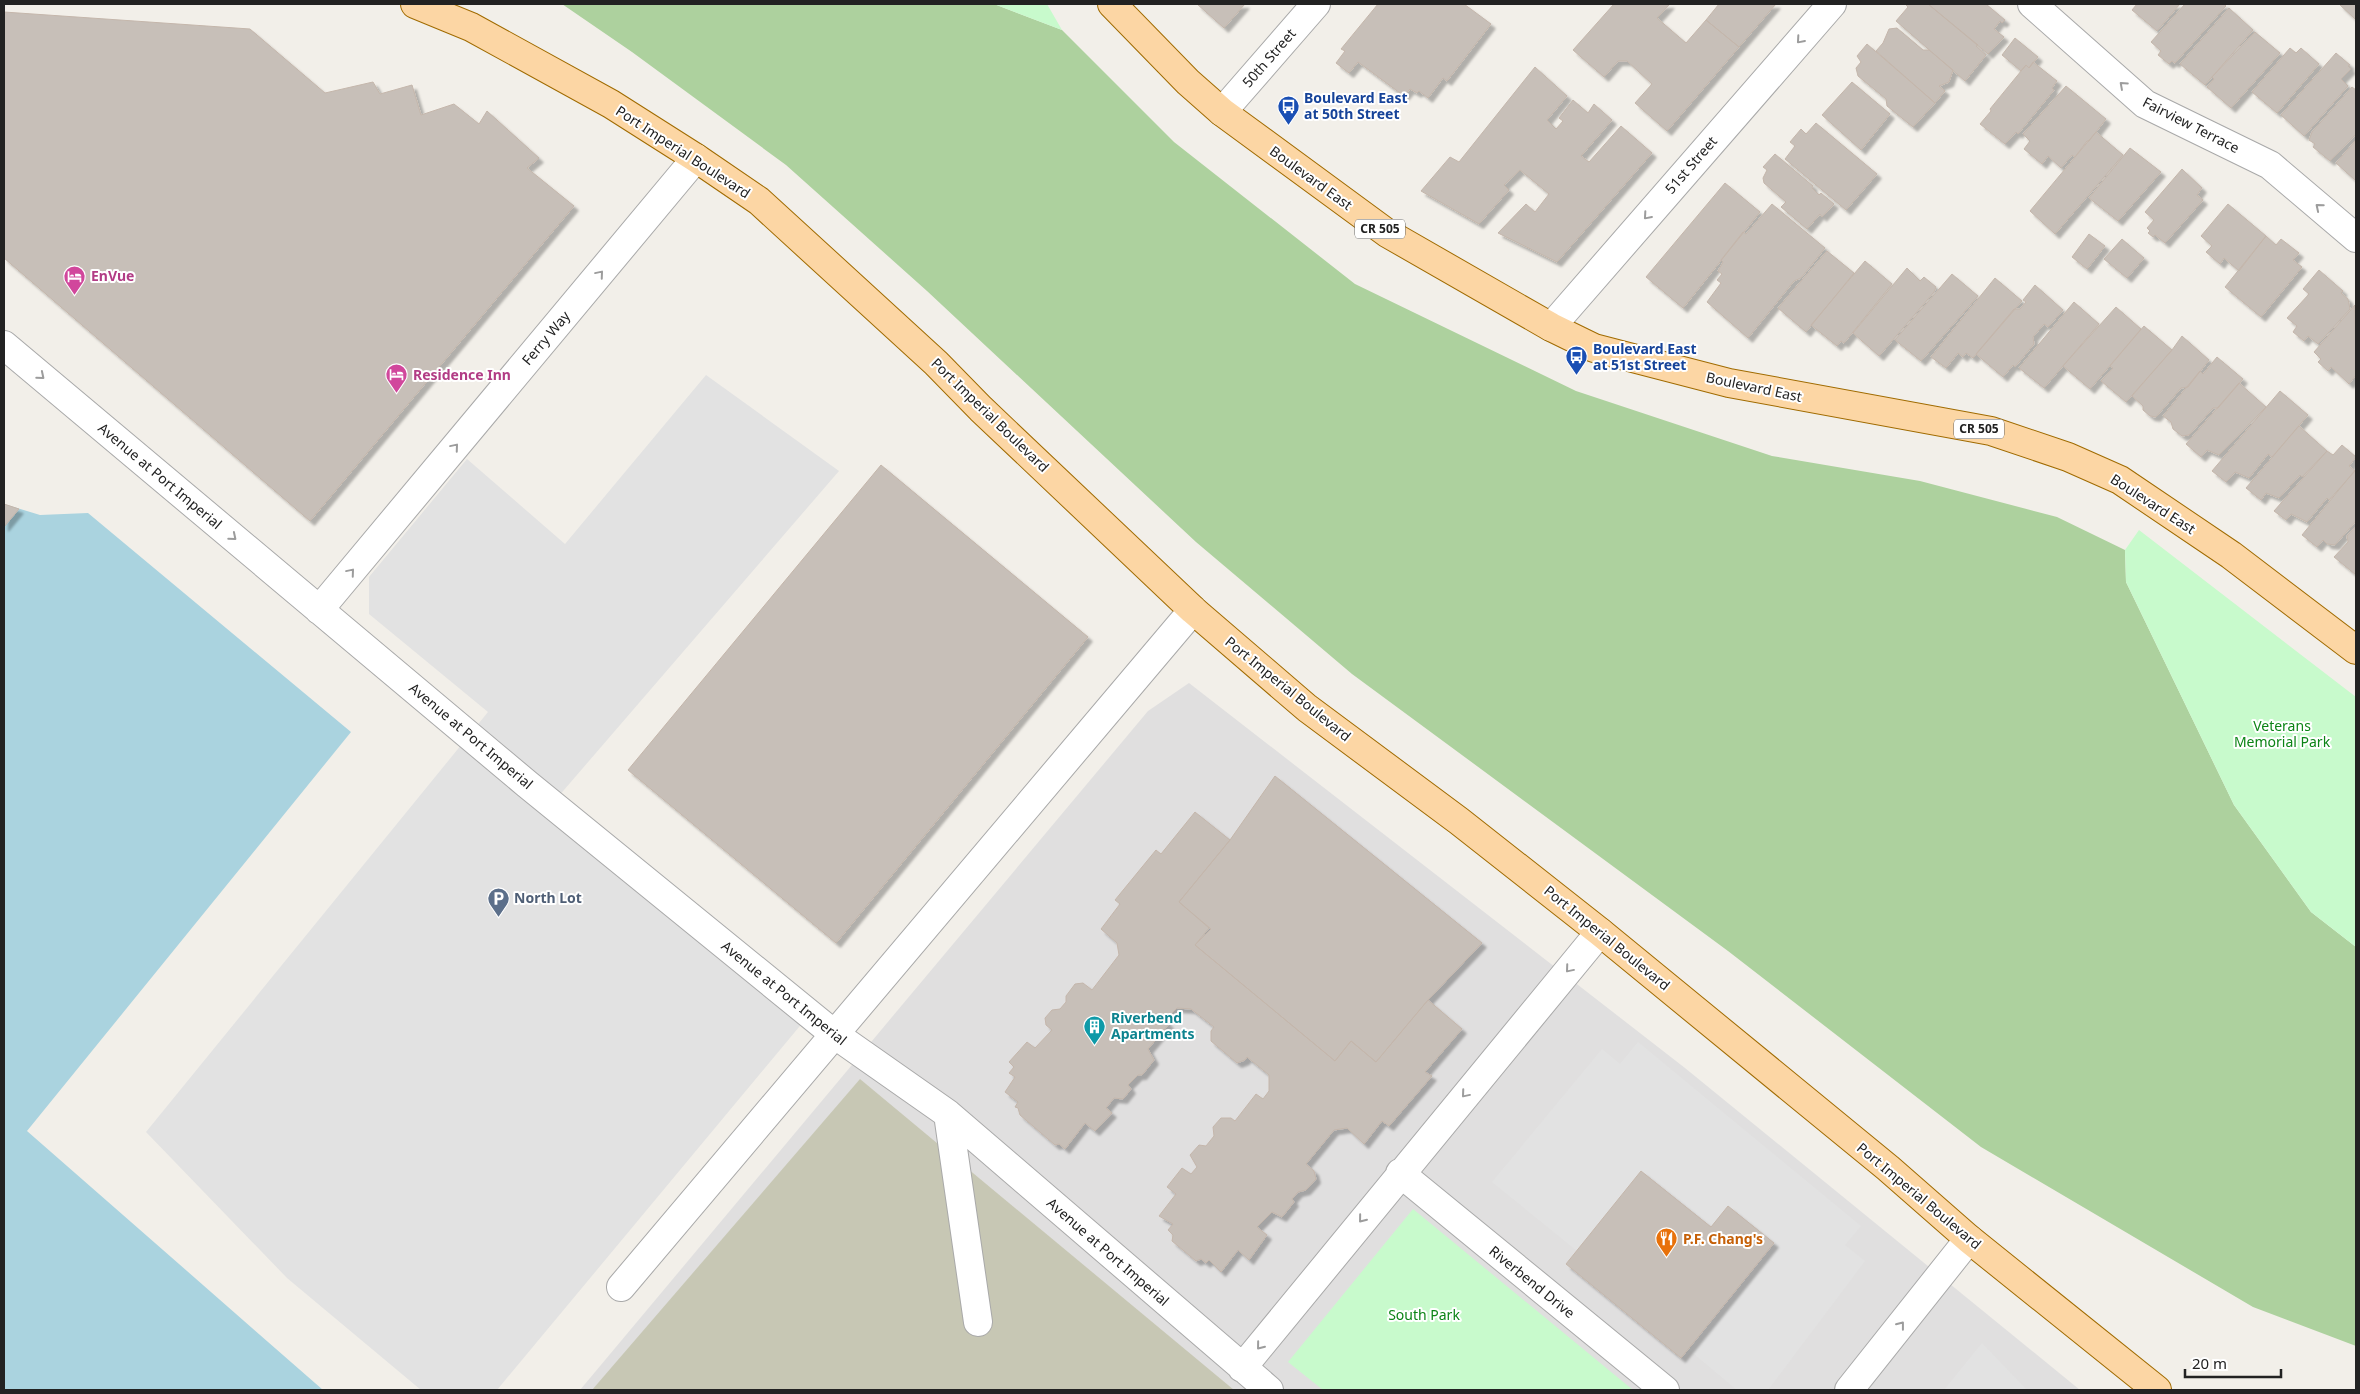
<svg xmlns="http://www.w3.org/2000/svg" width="2360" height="1394" font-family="'Noto Sans',sans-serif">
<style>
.residential{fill:#e0dfdf}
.construction{fill:#c7c7b4}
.forest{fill:#add19e}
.park{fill:#c8facc}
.parking{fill:#e2e2e2}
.water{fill:#aad3df}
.building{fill:#c7bfb8;stroke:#c4b6ab;filter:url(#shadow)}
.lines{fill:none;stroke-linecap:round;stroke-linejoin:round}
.minor-casing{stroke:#a9a9a9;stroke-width:30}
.primary-casing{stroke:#a06b00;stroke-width:30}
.minor{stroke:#fff;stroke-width:28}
.primary{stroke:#fcd6a4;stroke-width:28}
.oneway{stroke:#9c9c9c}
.labels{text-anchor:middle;stroke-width:4;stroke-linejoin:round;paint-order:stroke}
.shield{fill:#fff;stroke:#646464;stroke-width:1}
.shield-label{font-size:12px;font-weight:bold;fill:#222}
.street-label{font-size:14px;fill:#222;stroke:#fff}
.transit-label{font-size:14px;font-weight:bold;fill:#164399;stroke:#fff;text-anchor:start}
.hotel-label{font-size:14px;font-weight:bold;fill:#b23c85;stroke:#fff;text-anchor:start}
.park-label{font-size:14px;fill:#0c8416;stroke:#fff}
.service-label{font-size:14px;font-weight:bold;fill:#4e5e75;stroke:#fff;text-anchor:start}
.culture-label{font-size:14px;font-weight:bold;fill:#0d838f;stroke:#fff;text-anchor:start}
.food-label{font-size:14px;font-weight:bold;fill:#c56008;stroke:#fff;text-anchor:start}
</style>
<defs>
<filter id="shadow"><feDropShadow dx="4.5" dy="4.5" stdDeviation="1" flood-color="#0004"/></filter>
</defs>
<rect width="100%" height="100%" fill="#f2efe9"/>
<path class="residential" d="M1189 683 1685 1068 2080 1390H580L1148 711Z"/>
<path class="construction" d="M860 1079 1234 1390H592Z"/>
<path class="forest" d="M562 4H994L1062 30 1174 142 1355 284 1576 391 1772 456 1920 481 2057 517 2125 550 2126 582 2234 805 2311 912 2356 947V1346L2253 1307 1981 1147 1728 951 1352 674 1196 542 927 291 786 165 632 52Z"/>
<path class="park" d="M994 4H1047L1062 30Z
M2139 530 2356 697V947L2311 912 2234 805 2126 582 2125 550Z
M1413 1209 1633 1390H1323L1288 1362Z"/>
<path class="parking" d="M706 375 839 471 545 812 804 1021 497 1390H421L287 1278 146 1132 488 712 369 614V577L467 459 565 544Z
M1638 1042 1861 1226 1845 1245 1865 1261 1768 1390H1737L1688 1349 1774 1244 1728 1206 1711 1227 1641 1171 1577 1251 1492 1182 1602 1049 1620 1064Z
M1982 1343 2027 1390H1944Z"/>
<path class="water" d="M4 504 40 515 88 513 351 732 27 1131 323 1390H4Z"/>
<path class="building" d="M1197 4H1245L1224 28Z
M1378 4H1464L1491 24 1447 81 1443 78 1428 98 1419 91 1417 93 1410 89 1404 96 1358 62 1349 73 1336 63 1345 51 1341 49Z
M1614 4H1670L1657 18 1686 43 1706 20 1739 47 1667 131 1635 103 1652 84 1627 61H1618L1604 77 1573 50Z
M1719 4H1776L1739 47 1706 20Z
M1905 4H1928L1978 45 1976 46 1986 55 1965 81 1896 21 1908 7Z
M1928 4H1986L2005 20 2002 23 2000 21 1994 29 2004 37 1988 54Z
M2137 4H2180L2157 31 2132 10Z
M2185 4H2224L2226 6 2175 63 2172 61 2169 64 2158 55 2161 51 2151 42Z
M2339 4H2356V20Z
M2229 8 2253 30 2205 85 2180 64Z
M4 12 250 29 325 93 373 82 380 94 412 85 421 115 454 104 479 124 487 111 539 158 527 168 574 206 310 521 4 258Z
M1897 28 1923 50H1929L1953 70 1949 82 1939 86 1945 91 1935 103 1876 51 1883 43 1889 29Z
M2255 32 2280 53 2231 108 2207 87 2214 79 2212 77Z
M2015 38 2038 57 2029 68 2026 65 2021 71 2002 55Z
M1867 44 1935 103 1913 127 1887 106 1886 99 1858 76 1856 68 1861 62 1857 56Z
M2290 48 2296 53 2301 48 2319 64 2277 113 2252 92Z
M2336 53 2350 65 2348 66 2351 69 2341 79 2348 86 2304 136 2281 115Z
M2033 62 2057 81 2052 88 2054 90 2018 134 2016 132 2005 144 1980 124 1991 111 1990 109 2026 65 2029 68Z
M1535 67 1567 96 1547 120 1556 129 1563 121 1559 118 1573 100 1588 113 1594 104 1612 120 1581 156 1589 162 1621 126 1652 153 1557 262 1498 233 1526 204 1535 212 1549 194 1520 170 1504 185 1509 190 1479 224 1421 191 1450 157 1459 162Z
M1852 82 1890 114 1861 150 1822 115Z
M2066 86 2106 119 2089 141H2087L2075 157 2072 155 2061 168 2048 156 2042 164 2024 149 2030 141 2023 134Z
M2352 87 2356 90V134L2330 161 2313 147 2315 144 2309 140 2312 132Z
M1816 123 1877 174 1846 210 1785 159 1795 146 1790 142 1801 129 1806 134Z
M2096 132 2123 155 2055 234 2030 211Z
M2356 140V181L2336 163Z
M2130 148 2161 172 2118 221 2089 198Z
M1775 154 1813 186 1812 188 1819 195 1821 193 1834 204 1822 217 1820 214 1807 229 1781 207 1786 202 1764 183 1763 178 1767 170 1763 167Z
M2182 169 2202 188 2197 195 2203 200 2165 243 2155 235 2153 237 2148 233 2150 231 2147 228 2154 220 2145 212Z
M1725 183 1760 212 1683 308 1646 277Z
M1772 204 1825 248 1801 278 1794 281 1748 338 1707 302 1721 283 1717 280 1722 274 1718 271 1723 262 1721 260 1743 232 1746 234Z
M2228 204 2266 236 2239 271 2224 258 2220 264 2206 252 2212 246 2201 236Z
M2089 234 2105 246 2087 269 2072 257Z
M2266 236 2276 245 2281 239 2299 253 2293 260 2302 267 2261 317 2225 287Z
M2122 239 2144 258 2127 278 2104 259Z
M1827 251 1854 273 1806 332 1778 308Z
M1865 261 1892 284 1844 343 1841 341 1837 346 1811 325Z
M1907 268 1920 281 1924 277 1936 287 1934 292 1879 356 1853 333Z
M2319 270 2343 291 2341 293 2348 299 2350 309 2318 344 2308 336 2304 341 2293 332 2297 326 2287 318 2309 294 2303 289Z
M1952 274 1978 296 1921 361 1895 340Z
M1995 278 2022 301 1973 358 1966 353 1963 357 1958 353 1946 368 1931 357Z
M2035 285 2063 310 2048 327 2044 324 2033 337 2034 344 2015 367 2013 365 2003 377 1976 354 2014 309H2020L2026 302 2023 300Z
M2074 302 2099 324 2044 388 2019 368Z
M2355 305 2356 375 2349 384 2331 367 2328 371 2318 362 2321 359 2314 352Z
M2116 307 2141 329 2090 389 2063 366Z
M2144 326 2172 350 2126 402 2101 381 2113 368 2110 366Z
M2182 336 2209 360 2188 387 2181 388 2156 417 2150 416 2143 410V406L2132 396 2172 350Z
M2217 357 2243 379 2218 408H2213L2189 435 2182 436 2173 429 2171 422 2163 416 2200 371 2203 374Z
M2239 383 2266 407 2219 455 2207 450 2201 457 2186 444Z
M2280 391 2308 415 2272 457 2268 454 2249 478 2235 472 2226 482 2212 471Z
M2299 426 2327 451 2302 477 2300 475 2279 498 2266 493 2261 500 2246 488Z
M2342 445 2356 457 2349 466 2355 471 2329 500 2327 498 2307 522 2291 514 2286 520 2274 511 2327 451 2333 455Z
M881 465 1088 637 836 943 628 770Z
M2356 469V521L2335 545 2327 544 2323 540 2317 547 2302 535Z
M4 504 19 509 4 527Z
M2356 526V575L2334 557 2348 542 2347 536Z
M1275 776 1482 943 1428 1000 1376 1062 1351 1041 1335 1061 1195 945 1211 929 1179 902 1230 840Z
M1195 812 1230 840 1179 902 1209 928 1195 945 1335 1061 1351 1041 1376 1062 1428 1000 1462 1029 1425 1072 1432 1076 1389 1126 1382 1121 1364 1144 1347 1128 1334 1130 1306 1164 1314 1171 1316 1179 1306 1190 1298 1192 1292 1199 1294 1202 1282 1217 1272 1212 1257 1227 1267 1235 1249 1260 1238 1250 1221 1272 1209 1260 1206 1263 1201 1259 1196 1261 1172 1241 1173 1235 1168 1230 1173 1224 1159 1216 1176 1194 1167 1187 1182 1168 1191 1174 1197 1167 1190 1155 1199 1145 1206 1146 1214 1136 1213 1127 1221 1118H1231L1235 1121 1256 1094 1263 1099 1269 1091V1075L1247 1057 1245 1060 1237 1063 1211 1041V1031L1214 1027 1191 1009 1177 1008 1165 1020 1169 1024 1148 1049 1154 1060 1142 1075H1138L1128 1085 1131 1089 1123 1099 1114 1098 1106 1108 1112 1113 1095 1131 1085 1123 1065 1149 1059 1144 1055 1145 1020 1115 1018 1108 1015 1107 1018 1102 1005 1092 1015 1077 1009 1073 1014 1067 1009 1062 1027 1042 1035 1048 1052 1030 1046 1025 1045 1018 1052 1010 1060 1009 1066 1002V996L1075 984 1083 983 1092 990 1119 955 1117 943 1101 929 1120 904 1115 900 1156 850 1161 854Z
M1641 1171 1711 1227 1728 1206 1774 1243 1681 1358 1566 1264Z"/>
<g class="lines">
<defs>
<path id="minor" d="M2032 4 2145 104 2270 165 2356 238
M1222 112 1316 4
M1551 327 1832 4
M4 345 527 784 834 1034 948 1114 1269 1390
M319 610 696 158
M948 1114 978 1322
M1400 1173 1665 1390
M621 1287 1193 610
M1242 1368 1600 932
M1849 1390 1969 1239"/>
<path id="primary" d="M415 4 471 27 611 104 696 158 759 201 936 363 981 409 1193 610 1307 708 1459 821 1600 932 1888 1168 1969 1239 2157 1390
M1112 4 1188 82 1222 112 1387 233 1551 327 1594 348 1729 383 1991 431 2068 457 2120 480 2231 555 2356 650"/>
</defs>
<use href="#minor" class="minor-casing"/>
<use href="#primary" class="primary-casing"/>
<use href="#minor" class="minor"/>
<use href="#primary" class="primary"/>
</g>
<defs><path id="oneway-chevron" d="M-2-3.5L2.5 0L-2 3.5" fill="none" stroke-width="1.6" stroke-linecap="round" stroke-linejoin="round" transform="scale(1.25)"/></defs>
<g class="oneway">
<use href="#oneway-chevron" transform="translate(1800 40) rotate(131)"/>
<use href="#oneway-chevron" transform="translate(2123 85) rotate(-138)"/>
<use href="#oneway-chevron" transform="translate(2319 207) rotate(-140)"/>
<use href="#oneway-chevron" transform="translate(1647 216) rotate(131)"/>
<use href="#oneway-chevron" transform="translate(600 274) rotate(-50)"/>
<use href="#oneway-chevron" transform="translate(41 376) rotate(40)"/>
<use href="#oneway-chevron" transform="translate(455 447) rotate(-50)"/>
<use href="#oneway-chevron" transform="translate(233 537) rotate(40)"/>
<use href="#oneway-chevron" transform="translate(351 572) rotate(-50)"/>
<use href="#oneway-chevron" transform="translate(1569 969) rotate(130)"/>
<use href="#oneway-chevron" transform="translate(1465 1094) rotate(130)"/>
<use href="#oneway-chevron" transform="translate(1362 1219) rotate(129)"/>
<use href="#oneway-chevron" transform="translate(1901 1325) rotate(-52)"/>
<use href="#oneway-chevron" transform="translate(1260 1346) rotate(129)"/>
</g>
<defs>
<symbol id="bus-pin" viewBox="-11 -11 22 30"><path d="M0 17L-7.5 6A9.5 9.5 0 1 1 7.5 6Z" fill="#1a4fb4" stroke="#fff"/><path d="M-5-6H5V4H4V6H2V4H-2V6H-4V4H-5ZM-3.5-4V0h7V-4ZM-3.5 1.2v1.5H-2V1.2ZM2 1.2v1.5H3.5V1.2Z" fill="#fff"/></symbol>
<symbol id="hotel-pin" viewBox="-11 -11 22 30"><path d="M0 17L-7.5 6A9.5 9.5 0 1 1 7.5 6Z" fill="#d1479c" stroke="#fff"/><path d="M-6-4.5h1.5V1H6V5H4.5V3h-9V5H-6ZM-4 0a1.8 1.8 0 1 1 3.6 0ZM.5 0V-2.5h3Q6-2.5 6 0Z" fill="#fff"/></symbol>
<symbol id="parking-pin" viewBox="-11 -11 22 30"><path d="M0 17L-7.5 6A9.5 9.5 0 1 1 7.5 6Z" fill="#5c6f8a" stroke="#fff"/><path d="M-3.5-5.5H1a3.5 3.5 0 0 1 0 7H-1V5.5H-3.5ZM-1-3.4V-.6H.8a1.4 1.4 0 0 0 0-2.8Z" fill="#fff"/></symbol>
<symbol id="building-pin" viewBox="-11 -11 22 30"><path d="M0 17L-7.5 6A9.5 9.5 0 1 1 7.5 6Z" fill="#0f9aa8" stroke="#fff"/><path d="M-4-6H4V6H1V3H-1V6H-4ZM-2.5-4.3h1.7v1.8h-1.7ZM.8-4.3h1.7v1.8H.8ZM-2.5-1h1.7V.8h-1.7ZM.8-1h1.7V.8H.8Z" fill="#fff"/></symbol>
<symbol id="restaurant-pin" viewBox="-11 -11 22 30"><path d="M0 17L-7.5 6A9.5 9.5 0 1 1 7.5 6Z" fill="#e8710a" stroke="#fff"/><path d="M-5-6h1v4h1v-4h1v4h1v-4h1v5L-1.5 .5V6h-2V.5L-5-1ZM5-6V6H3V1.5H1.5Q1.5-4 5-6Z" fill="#fff"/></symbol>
</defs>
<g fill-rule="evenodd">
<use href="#bus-pin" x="1276" y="94" width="25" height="34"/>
<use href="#hotel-pin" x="62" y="264" width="25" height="34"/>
<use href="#bus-pin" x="1564" y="344" width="25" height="34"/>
<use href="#hotel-pin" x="384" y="362" width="25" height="34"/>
<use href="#parking-pin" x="486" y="886" width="25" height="34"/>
<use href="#building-pin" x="1082" y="1014" width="25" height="34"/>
<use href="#restaurant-pin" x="1654" y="1226" width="25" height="34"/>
</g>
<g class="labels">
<g class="shield">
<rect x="1355" y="219.5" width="50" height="19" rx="4"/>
<rect x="1954" y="419.5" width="50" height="19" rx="4"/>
</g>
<g class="shield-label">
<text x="1380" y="233">CR 505</text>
<text x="1979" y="433">CR 505</text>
</g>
<g class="street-label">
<text transform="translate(1269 58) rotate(-49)" y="5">50th Street</text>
<text transform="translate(2191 125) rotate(27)" y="5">Fairview Terrace</text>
<text transform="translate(683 152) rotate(33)" y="5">Port Imperial Boulevard</text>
<text transform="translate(1691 165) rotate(-49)" y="5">51st Street</text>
<text transform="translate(1311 178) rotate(36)" y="5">Boulevard East</text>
<text transform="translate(546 338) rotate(-50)" y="5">Ferry Way</text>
<text transform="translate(1754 387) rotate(12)" y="5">Boulevard East</text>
<text transform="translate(990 415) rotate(44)" y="5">Port Imperial Boulevard</text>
<text transform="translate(160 476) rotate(40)" y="5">Avenue at Port Imperial</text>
<text transform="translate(2153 504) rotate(33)" y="5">Boulevard East</text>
<text transform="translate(1288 689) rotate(39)" y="5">Port Imperial Boulevard</text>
<text transform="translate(471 736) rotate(40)" y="5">Avenue at Port Imperial</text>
<text transform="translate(1607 938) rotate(39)" y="5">Port Imperial Boulevard</text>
<text transform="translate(784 993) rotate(39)" y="5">Avenue at Port Imperial</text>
<text transform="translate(1919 1196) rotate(40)" y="5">Port Imperial Boulevard</text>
<text transform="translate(1108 1252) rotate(41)" y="5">Avenue at Port Imperial</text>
<text transform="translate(1532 1282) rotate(39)" y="5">Riverbend Drive</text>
</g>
<g class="transit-label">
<text x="1304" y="103">Boulevard East<tspan x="1304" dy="16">at 50th Street</tspan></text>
<text x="1593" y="354">Boulevard East<tspan x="1593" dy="16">at 51st Street</tspan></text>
</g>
<g class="hotel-label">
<text x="91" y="281">EnVue</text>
<text x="413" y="380">Residence Inn</text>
</g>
<g class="park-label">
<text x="2282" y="731">Veterans<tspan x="2282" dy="16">Memorial Park</tspan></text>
<text x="1424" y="1320">South Park</text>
</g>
<g class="service-label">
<text x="514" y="903">North Lot</text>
</g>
<g class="culture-label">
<text x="1111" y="1023">Riverbend<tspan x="1111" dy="16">Apartments</tspan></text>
</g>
<g class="food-label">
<text x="1683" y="1244">P.F. Chang's</text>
</g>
</g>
<rect width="2360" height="1394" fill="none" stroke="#222222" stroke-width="10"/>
<path d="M2185 1369v8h96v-8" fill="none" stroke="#222222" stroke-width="2.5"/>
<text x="2192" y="1369" font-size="15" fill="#222222" stroke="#ffffff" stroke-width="4" paint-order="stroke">20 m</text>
</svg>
